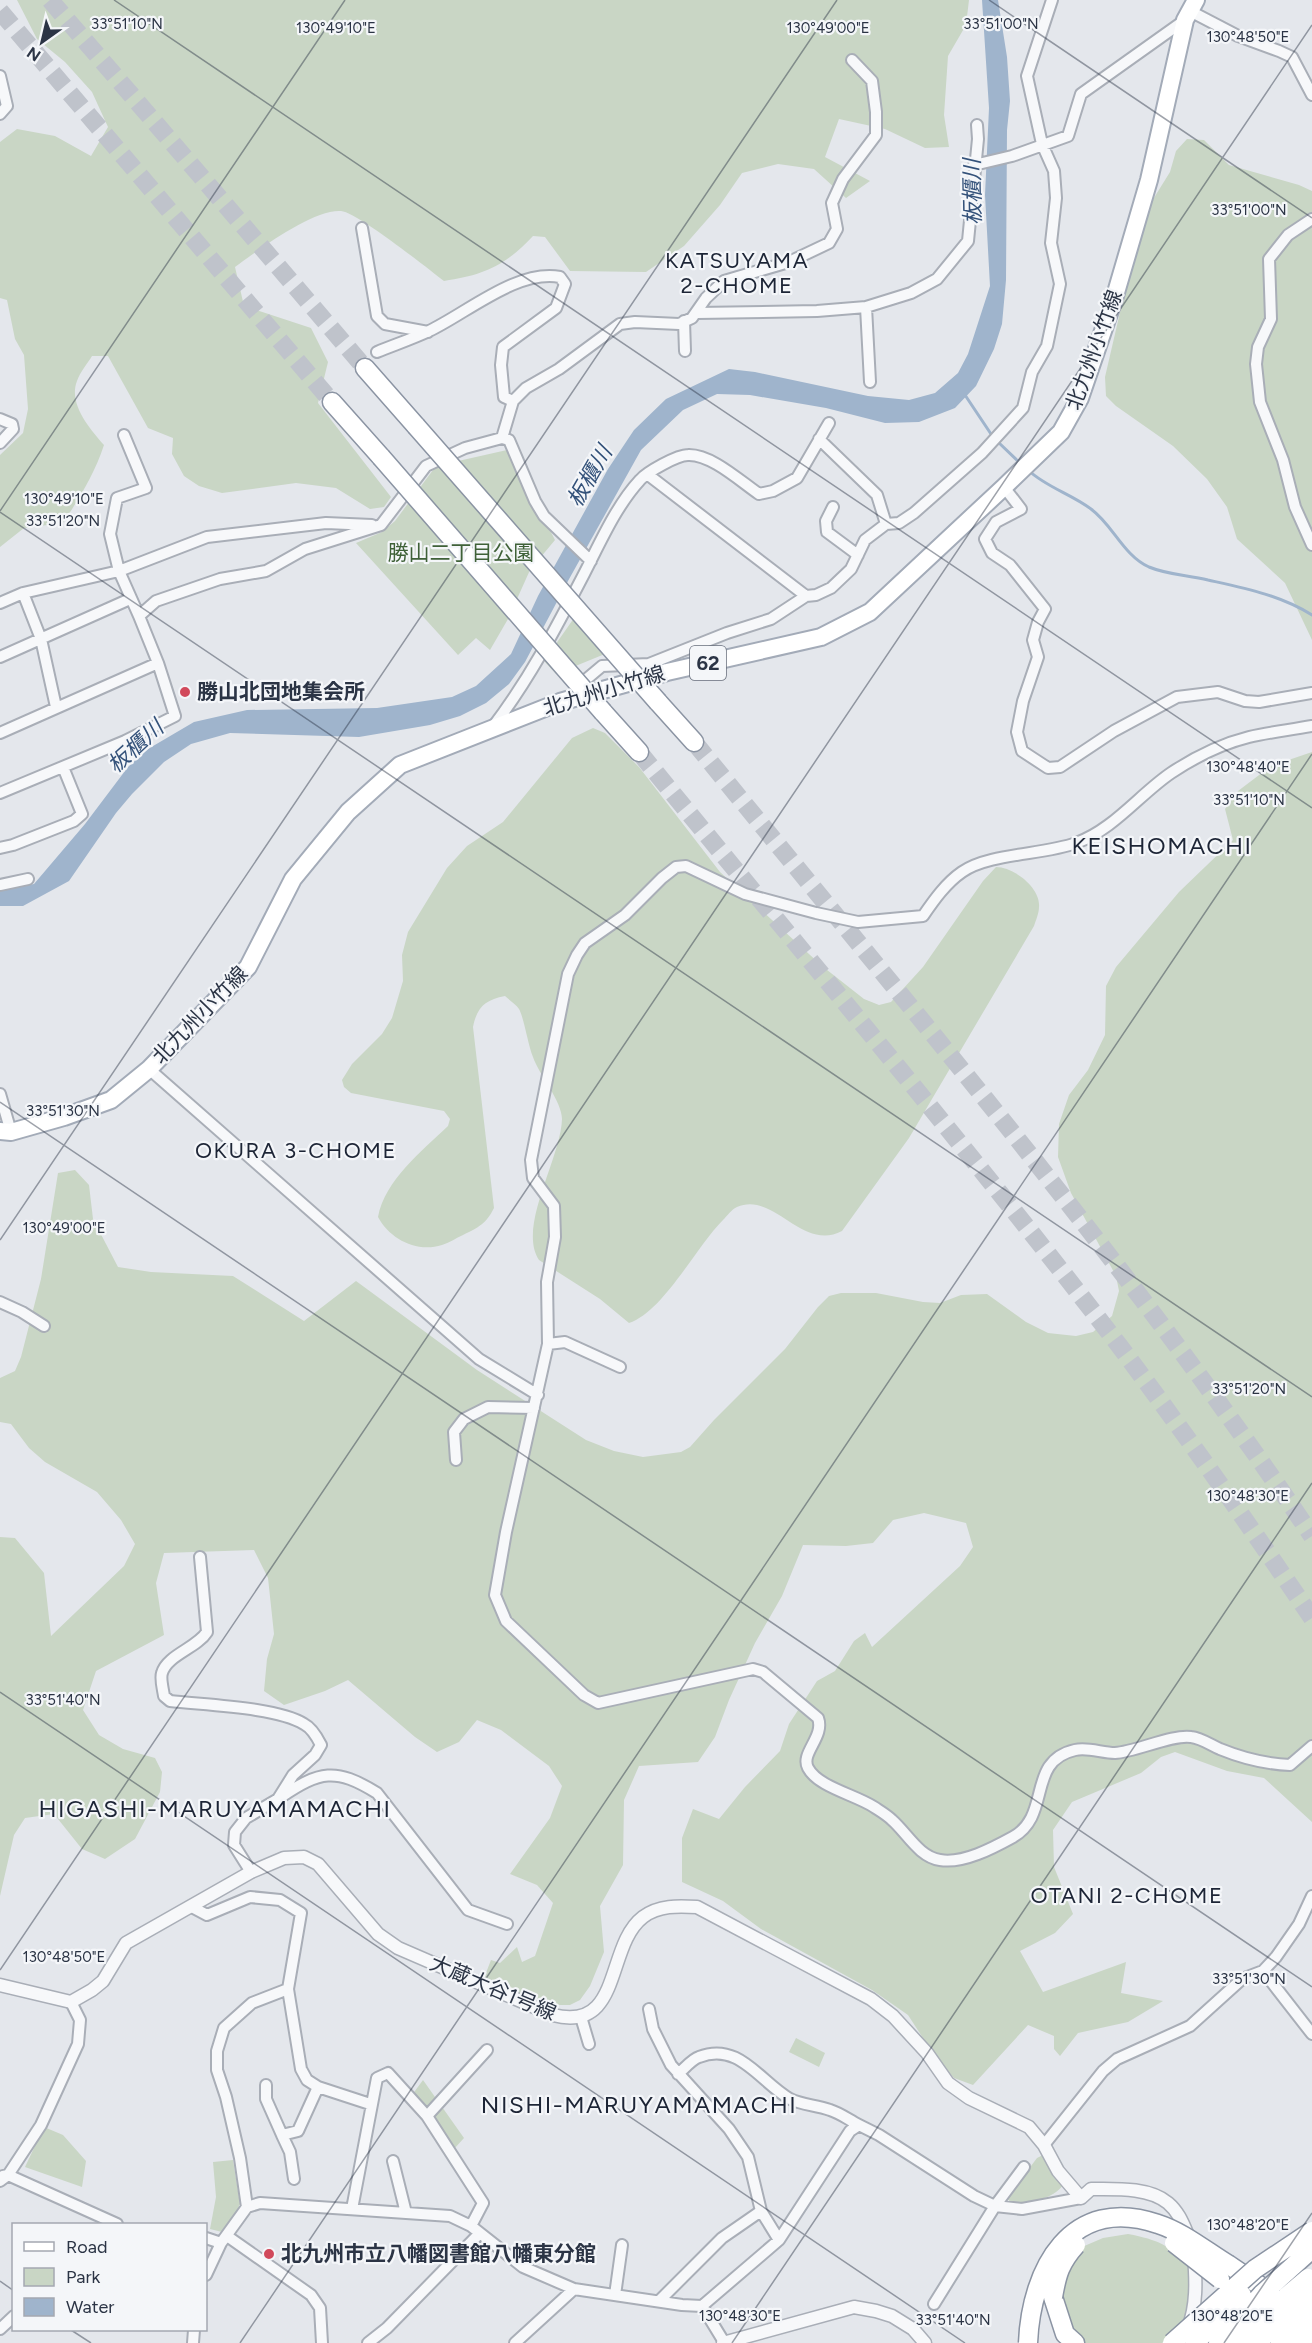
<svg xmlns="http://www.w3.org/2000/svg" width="1312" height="2343" font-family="Figtree,'Noto Sans JP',sans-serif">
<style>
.green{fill:#c9d6c5}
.water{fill:#9fb4cc}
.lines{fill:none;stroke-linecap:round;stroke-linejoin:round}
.stream{stroke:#9fb4cc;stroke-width:3}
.motorway-tunnel{stroke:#bfc3cb;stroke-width:18;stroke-dasharray:18 9;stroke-linecap:butt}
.minor-casing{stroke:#a9aeb7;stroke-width:14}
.tertiary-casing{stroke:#a9aeb7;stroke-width:15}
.primary-casing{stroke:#a3abb8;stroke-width:20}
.motorway-casing{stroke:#8b94a3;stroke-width:21}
.minor{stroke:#f7f8fa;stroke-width:10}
.tertiary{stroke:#f7f8fa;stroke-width:12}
.primary{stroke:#fff;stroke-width:16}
.motorway{stroke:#fff;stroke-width:18}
.motorway-bridge-casing{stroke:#8b94a3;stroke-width:21;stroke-linecap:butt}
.motorway-bridge{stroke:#fff;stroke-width:18}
.ticks{fill:none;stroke:#2b3445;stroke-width:1.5;stroke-opacity:0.45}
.poi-dot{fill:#d1495b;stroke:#f4f6f9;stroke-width:2}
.labels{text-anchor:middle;stroke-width:4.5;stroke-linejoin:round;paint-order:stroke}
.shield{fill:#f4f6f9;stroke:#676e7b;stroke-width:1.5}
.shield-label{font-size:20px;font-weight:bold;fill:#2b3445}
.street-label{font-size:21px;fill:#2b3445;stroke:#f4f6f9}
.park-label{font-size:21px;fill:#3f6138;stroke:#f4f6f9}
.poi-label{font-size:21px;font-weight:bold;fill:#2b3445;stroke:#f4f6f9;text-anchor:start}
.water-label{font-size:22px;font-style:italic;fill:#34527a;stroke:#f4f6f9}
.neighbourhood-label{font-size:22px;letter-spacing:1.5px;fill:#1d2536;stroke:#f4f6f9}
.quarter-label{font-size:24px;letter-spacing:1.5px;fill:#1d2536;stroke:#f4f6f9}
.ticks-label{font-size:15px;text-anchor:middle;fill:#2b3445;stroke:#f4f6f9;stroke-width:4.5;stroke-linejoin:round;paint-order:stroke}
</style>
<rect width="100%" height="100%" fill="#e4e7ec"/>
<path class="green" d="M17 0H969L966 25 948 56 944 115 949 147 925 148 885 129 839 119 825 157 870 181 846 198 814 169 778 164 742 173 720 205 684 246 646 272 570 271 545 237 533 236C505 266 484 275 444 281 427 268 357 212 341 211 313 209 258 250 235 267L244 306 311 328 328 362 318 403 391 497 384 507 370 509 336 488 296 483 222 493 199 486 184 476 172 454 173 438 148 428 108 356H92C88 363 80 372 77 381 68 404 90 429 104 445 95 473 79 499 63 523L24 528 0 547V455L23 433 28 409 24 355 15 339 7 300 0 298V142L17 129 55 136 91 156 108 127 92 92 65 62 37 39Z
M1187 139 1204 140 1229 165 1299 185 1312 191V640L1285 583 1237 539 1227 507 1207 479 1173 446 1116 406 1106 396 1105 377 1121 308 1152 201 1170 172 1176 151Z
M507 450 510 452 555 540 530 570 508 619 490 650 476 638 458 655 356 543 382 532 395 521 436 466Z
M581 608 622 647 556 674 544 661Z
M593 728 605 733 639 767 720 872 822 966 864 999 879 1005 891 1002 923 967 983 881 996 867C1014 867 1041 888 1039 907 1039 913 1036 920 1034 926L909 1138 842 1231C802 1252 774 1191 737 1207 732 1209 727 1216 723 1220 696 1247 663 1312 629 1323L600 1299 539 1260C517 1227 561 1158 562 1119 562 1101 539 1075 533 1057 528 1045 524 1018 519 1009 516 1004 509 1000 505 996 485 1000 477 1007 473 1027L494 1208C486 1224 479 1227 463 1235 456 1238 449 1243 442 1245 416 1253 390 1239 378 1217 385 1180 422 1151 448 1126L450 1119 444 1111 351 1093 344 1087 342 1080 352 1064 382 1034 392 1018 403 981 402 955 408 932 447 868 467 846 503 822 572 738Z
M1312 752V1822L1264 1778 1227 1771 1175 1752 1161 1757 1141 1773 1072 1802 1053 1830 1054 1867 1073 1914 1055 1933 1020 1951 1043 1992 1126 1962 1121 1993 1163 2001 1128 2022 1078 2033 1060 2056 1054 2049V2036L1028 2025 973 2085 954 2078 934 2055 908 2015 872 1990 761 1929 723 1901 682 1882V1838L693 1809 719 1819 745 1787 780 1751 789 1724 817 1681 835 1671 854 1641 865 1633 872 1647 960 1566 973 1547 966 1523 924 1513 893 1520 873 1543 846 1546 803 1545 782 1596 755 1643 729 1700 715 1737 698 1762 639 1766 624 1800 623 1865 600 1906 604 1952 590 1986 580 2000 570 2005H554L529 1999 484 1978 491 1960 500 1963 517 1947 522 1962 535 1956 553 1903 537 1885 510 1874 550 1818 562 1786 549 1766 501 1730 477 1720 459 1742 437 1752 415 1737 348 1680 325 1691 284 1705 264 1691 267 1659 274 1634 268 1578 254 1550 164 1553 156 1583 164 1635 96 1671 83 1710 99 1735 123 1749 155 1758 162 1772 160 1792 135 1839 105 1859 82 1849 54 1814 25 1818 14 1835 0 1896V1537L15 1538 44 1573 51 1636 124 1566 135 1544 121 1520 97 1492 45 1462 29 1448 11 1424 0 1422V1378L15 1371 21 1357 41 1279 58 1173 75 1170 89 1185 93 1219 118 1267 151 1272 233 1276 304 1321 356 1281 477 1370 586 1440 614 1451 643 1457 681 1452 690 1447 714 1420 785 1349 818 1307 829 1296 841 1293H876L923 1302 940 1303 961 1295 987 1294 1026 1322 1048 1333 1076 1336 1093 1332 1112 1316 1119 1291 1116 1276 1071 1193 1058 1157 1059 1124 1069 1095 1088 1070 1105 1035 1106 986 1116 967 1179 892 1233 840 1225 809 1238 791 1271 766Z
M796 2038 825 2053 819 2067 789 2052Z
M423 2080 464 2138 454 2149 432 2117 412 2095Z
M44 2127 63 2135 86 2161 82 2187 25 2167Z
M1043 2155 1063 2185C1051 2201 1031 2201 1012 2204L1007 2198 1037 2158Z
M233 2160 240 2204 226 2233 210 2229 216 2197 213 2162Z
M1128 2234C1159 2240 1169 2245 1191 2267L1187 2323 1162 2343H1085L1077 2337 1061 2309 1062 2281 1082 2247 1103 2238Z"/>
<path class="water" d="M982 0H998L1007 57 1010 101 1007 130 1006 280 1002 324 994 349 976 386 955 408 919 422 885 423 826 408 750 395 717 394 683 410 641 450 568 581 525 662 509 684 486 703 460 716 430 725 359 737 230 733 191 744 164 762 132 794 116 813 69 881 23 906H0V890L34 884 85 824 128 767 148 749 194 722 247 710 377 708 452 697 476 686 511 654 538 596 608 469 634 430 666 399 729 369 755 372 868 396 909 400 935 393 958 373 968 354 990 286 985 195 989 108Z"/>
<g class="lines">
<path class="stream" d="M965 395 993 437
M997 441 1021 464
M1028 470C1046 487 1071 494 1091 509 1113 525 1123 555 1149 567 1168 575 1188 575 1208 580 1244 588 1280 595 1312 615"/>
<path class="motorway-tunnel" d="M50 0 365 368
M0 11 332 402
M694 742C904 1001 1126 1259 1312 1536
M639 752C800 950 966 1145 1121 1348 1187 1436 1250 1526 1312 1618"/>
<defs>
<path id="minor" d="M1190 11 1238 36 1279 51 1292 57 1312 95
M0 76 7 106 0 114
M974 165 1012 156 1068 136 1081 94 1185 20
M1312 219 1288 235 1269 259 1271 319 1258 347 1256 364 1260 402 1283 460 1295 507 1312 545
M362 228 377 316 385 324 428 332
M866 307 870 382
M697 313 817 311 866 307 911 293 937 279 968 241 978 139 977 125
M684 321 685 351
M377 352C394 345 412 339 429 331 467 313 517 269 560 277L565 284 556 308 503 347 501 365 504 397 513 401
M0 419 12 424 13 429 0 443
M124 435 146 488 117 498 110 534 119 571 139 616
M502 438 509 440 535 501 544 516 591 561
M819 439 877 495 886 524
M647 474 806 596
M1004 487 1021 509 996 522 985 539 992 553 1010 565 1045 609 1038 622 1033 640 1038 657 1023 701 1017 732 1022 751 1048 768 1060 767 1114 731 1177 697 1218 692 1245 701 1259 702 1312 693
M833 507 826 521 827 532 858 555
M23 593 41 639 56 707
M0 603 23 593 119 571 207 537 326 523 372 525
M0 657 130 599
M577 687 602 666 649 664 727 633 771 619 806 596 816 595 831 588 851 569 865 540 886 524 899 523 914 513 982 453 1023 408 1032 372 1047 346 1060 284 1051 243 1056 198 1054 171 1042 144 1027 76 1052 0
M1312 726C1291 730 1270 732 1249 737 1221 744 1195 757 1171 773 1140 794 1113 830 1076 843 1044 855 989 853 962 872 946 883 934 900 923 916L858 922 816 913 745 894 686 866 676 867 662 878 625 915 585 943 577 955 568 974 531 1160 533 1178 554 1206 555 1237 547 1282 548 1344 506 1532 495 1595 506 1621 584 1695 598 1703 753 1669 763 1672 818 1718C825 1737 800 1753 808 1768 818 1787 856 1795 874 1807 880 1811 887 1815 892 1820 907 1833 919 1857 940 1860 963 1864 993 1848 1013 1837 1052 1815 1026 1761 1075 1750 1088 1747 1102 1753 1115 1753 1135 1752 1173 1734 1191 1737 1201 1738 1211 1745 1220 1749 1242 1758 1267 1764 1290 1765L1312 1746
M492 728C529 680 556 628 584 574 600 543 616 506 640 480 647 472 677 455 688 455 711 454 740 481 759 494L773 491 797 478 829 423
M0 733 158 663
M0 793 125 741 175 716 158 663 139 616 156 601 220 579 266 571 305 549 381 525 426 466 465 448 502 438 513 401 526 388 559 369 620 324 635 322 679 324 692 318 706 298 724 281 789 262 829 243 837 229 832 203 843 179 876 135V112L872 81 852 60
M0 848 13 845 74 821 82 814 63 767
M0 885 28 879
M149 1069 479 1359 538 1395
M0 1094 11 1132
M0 1302 22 1312 44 1326
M548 1344 565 1342 620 1367
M456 1460 454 1432 464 1419 488 1407 534 1408
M200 1557 207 1632C197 1648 167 1655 162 1673 160 1679 163 1689 164 1696L170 1701C203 1705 277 1707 304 1724 312 1728 317 1737 321 1745L315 1755 293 1775 278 1799 246 1818 235 1832 234 1845 251 1872
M281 1797C320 1771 335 1767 377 1793L468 1910 507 1924
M192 1907 207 1915 250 1897 280 1900 301 1913 288 1989 301 2069 307 2080 318 2087 370 2104
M1263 1971 1312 2034
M649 2009 653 2029 671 2065 729 2129 748 2157 761 2211 779 2240
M581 2017 589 2044
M678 2074C684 2069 692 2059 699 2057 739 2041 760 2082 790 2099 802 2105 817 2105 830 2110 840 2113 849 2120 859 2125
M266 2085V2099L282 2135
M427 2116 487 2050
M1044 2145 1103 2071 1117 2059 1190 2026 1242 1979 1263 1971 1276 1957 1299 1924 1312 1896
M393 2161 406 2213
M3 2176 8 2175 117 2224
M294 2179 290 2152 282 2135 298 2131 318 2087
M0 2181 8 2175 41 2125 78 2044 80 2020 71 2002
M247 2207 240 2158 226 2097 217 2070V2051L224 2028 252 2003 288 1989
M352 2209 377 2078 388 2073 427 2116 483 2203 471 2226
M227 2236 311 2295 320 2308 322 2343
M206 2238 221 2243
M206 2275 221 2243 247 2207 260 2203 450 2216 471 2226 523 2267 574 2289 682 2305 702 2306 779 2240 850 2131 859 2125 879 2135 974 2196 995 2206 1022 2209 1081 2198
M615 2295 622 2245
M659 2301 722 2238 761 2211
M934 2304 995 2206 1024 2167
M702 2306 724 2342
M0 2329 14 2316
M193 2343 194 2330
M368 2343 387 2328 480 2233
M515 2343 574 2289"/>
<path id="tertiary" d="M0 1985 71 2002 92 1990 103 1981 126 1943 251 1872 284 1858 304 1857 318 1864 378 1934 398 1948 553 2015C623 2033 605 1946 643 1917 659 1905 678 1906 697 1907L871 1999 893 2016 927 2053 948 2083 969 2098 1029 2127 1044 2145 1058 2171 1081 2198 1091 2189C1115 2189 1149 2187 1168 2203 1180 2213 1184 2227 1190 2240
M1188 2328C1197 2306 1196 2280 1194 2256
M723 2343 854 2307 876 2311 892 2316 913 2329 925 2343"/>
<path id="primary" d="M0 1131 11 1132 64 1117 111 1100 149 1069 248 967 293 879 348 812 400 765 560 702 667 672 821 637 870 612 1004 487 1061 432 1080 398 1115 296 1149 180 1185 20 1196 0"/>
<path id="motorway" d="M365 368 416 426
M332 402 381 457
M658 702 694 742
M603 712 639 752
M1229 2265 1278 2298
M1053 2297 1065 2334 1075 2343"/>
</defs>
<use href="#minor" class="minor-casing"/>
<use href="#tertiary" class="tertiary-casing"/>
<use href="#primary" class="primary-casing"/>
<use href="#motorway" class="motorway-casing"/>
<use href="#minor" class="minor"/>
<use href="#tertiary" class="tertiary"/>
<use href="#primary" class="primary"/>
<use href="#motorway" class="motorway"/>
<defs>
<path id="motorway-bridge" d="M416 426 658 702
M381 457 603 712
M1174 2243 1220 2279
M1053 2297C1057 2274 1060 2263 1076 2245
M1028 2343C1031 2269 1071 2194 1158 2224 1183 2232 1206 2251 1229 2265
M1172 2343 1255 2269 1312 2231
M1195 2343 1242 2295
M1218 2343 1262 2294 1312 2249
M1237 2343 1275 2306 1308 2278
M1257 2343 1312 2291
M1280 2343 1312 2311
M1299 2343 1312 2330"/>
</defs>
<use href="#motorway-bridge" class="motorway-bridge-casing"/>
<use href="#motorway-bridge" class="motorway-bridge"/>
</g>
<path class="ticks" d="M114 0 1312 808M989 0 1312 218M0 511 345 0M0 512 1312 1397M0 1102 1312 1987M0 1240 837 0M0 1692 965 2343M0 1970 1312 25M0 2281 14 2291M71 2330 91 2343M240 2343 1312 754M732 2343 1312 1483M1224 2343 1312 2213"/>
<g class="poi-dot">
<circle cx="185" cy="692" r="6"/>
<circle cx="269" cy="2254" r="6"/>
</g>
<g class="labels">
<rect class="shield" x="690" y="646" width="36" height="34" rx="4.5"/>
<g class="shield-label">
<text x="708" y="670">62</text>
</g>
<g class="street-label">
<text transform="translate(1094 350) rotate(-70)" y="7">北九州小竹線</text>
<text transform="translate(604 691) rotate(-17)" y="7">北九州小竹線</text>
<text transform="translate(200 1015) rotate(-46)" y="7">北九州小竹線</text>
<text transform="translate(493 1988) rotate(23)" y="7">大蔵大谷1号線</text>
</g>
<g class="park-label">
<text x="461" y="560">勝山二丁目公園</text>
</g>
<g class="poi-label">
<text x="197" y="699">勝山北団地集会所</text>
<text x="281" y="2261">北九州市立八幡図書館八幡東分館</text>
</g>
<g class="water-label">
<text transform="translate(972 192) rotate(-91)" y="8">板櫃川</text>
<text transform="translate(589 476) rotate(-60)" y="8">板櫃川</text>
<text transform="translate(135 746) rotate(-42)" y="8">板櫃川</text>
</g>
<g class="neighbourhood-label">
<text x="737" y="268">KATSUYAMA<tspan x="737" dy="25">2-CHOME</tspan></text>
<text x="296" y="1158">OKURA 3-CHOME</text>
<text x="1127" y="1903">OTANI 2-CHOME</text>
</g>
<g class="quarter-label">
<text x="1162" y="854">KEISHOMACHI</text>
<text x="215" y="1817">HIGASHI-MARUYAMAMACHI</text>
<text x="639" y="2113">NISHI-MARUYAMAMACHI</text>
</g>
</g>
<g class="ticks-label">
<text x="127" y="29">33°51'10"N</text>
<text x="1001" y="29">33°51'00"N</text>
<text x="336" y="33">130°49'10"E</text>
<text x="828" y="33">130°49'00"E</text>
<text x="1248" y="42">130°48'50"E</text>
<text x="1249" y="215">33°51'00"N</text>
<text x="64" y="504">130°49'10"E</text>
<text x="63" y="526">33°51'20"N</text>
<text x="1248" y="772">130°48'40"E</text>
<text x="1249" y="805">33°51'10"N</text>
<text x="63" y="1116">33°51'30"N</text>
<text x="64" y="1233">130°49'00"E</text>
<text x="1249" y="1394">33°51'20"N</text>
<text x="1248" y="1501">130°48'30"E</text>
<text x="63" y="1705">33°51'40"N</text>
<text x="64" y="1962">130°48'50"E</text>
<text x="1249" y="1984">33°51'30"N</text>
<text x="1248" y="2230">130°48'20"E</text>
<text x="740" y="2321">130°48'30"E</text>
<text x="1232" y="2321">130°48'20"E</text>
<text x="953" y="2325">33°51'40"N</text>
</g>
<rect x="12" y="2223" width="195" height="108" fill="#f4f6f9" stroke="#a4a8b1" stroke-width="1.5"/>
<rect x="24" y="2242" width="30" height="9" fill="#ffffff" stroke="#a4a8b1" stroke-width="1.5"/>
<text x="66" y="2253" font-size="18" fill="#2b3445">Road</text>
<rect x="24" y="2268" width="30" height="18" fill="#c9d6c5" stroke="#a4a8b1" stroke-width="1.5"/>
<text x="66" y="2283" font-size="18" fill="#2b3445">Park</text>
<rect x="24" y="2298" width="30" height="18" fill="#9fb4cc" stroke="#a4a8b1" stroke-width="1.5"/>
<text x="66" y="2313" font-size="18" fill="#2b3445">Water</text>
<g transform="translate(42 42) rotate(214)" stroke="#f4f6f9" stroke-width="4.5" paint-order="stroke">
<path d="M0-4.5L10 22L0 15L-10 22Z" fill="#2b3445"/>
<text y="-9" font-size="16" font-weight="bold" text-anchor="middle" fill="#2b3445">N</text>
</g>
</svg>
